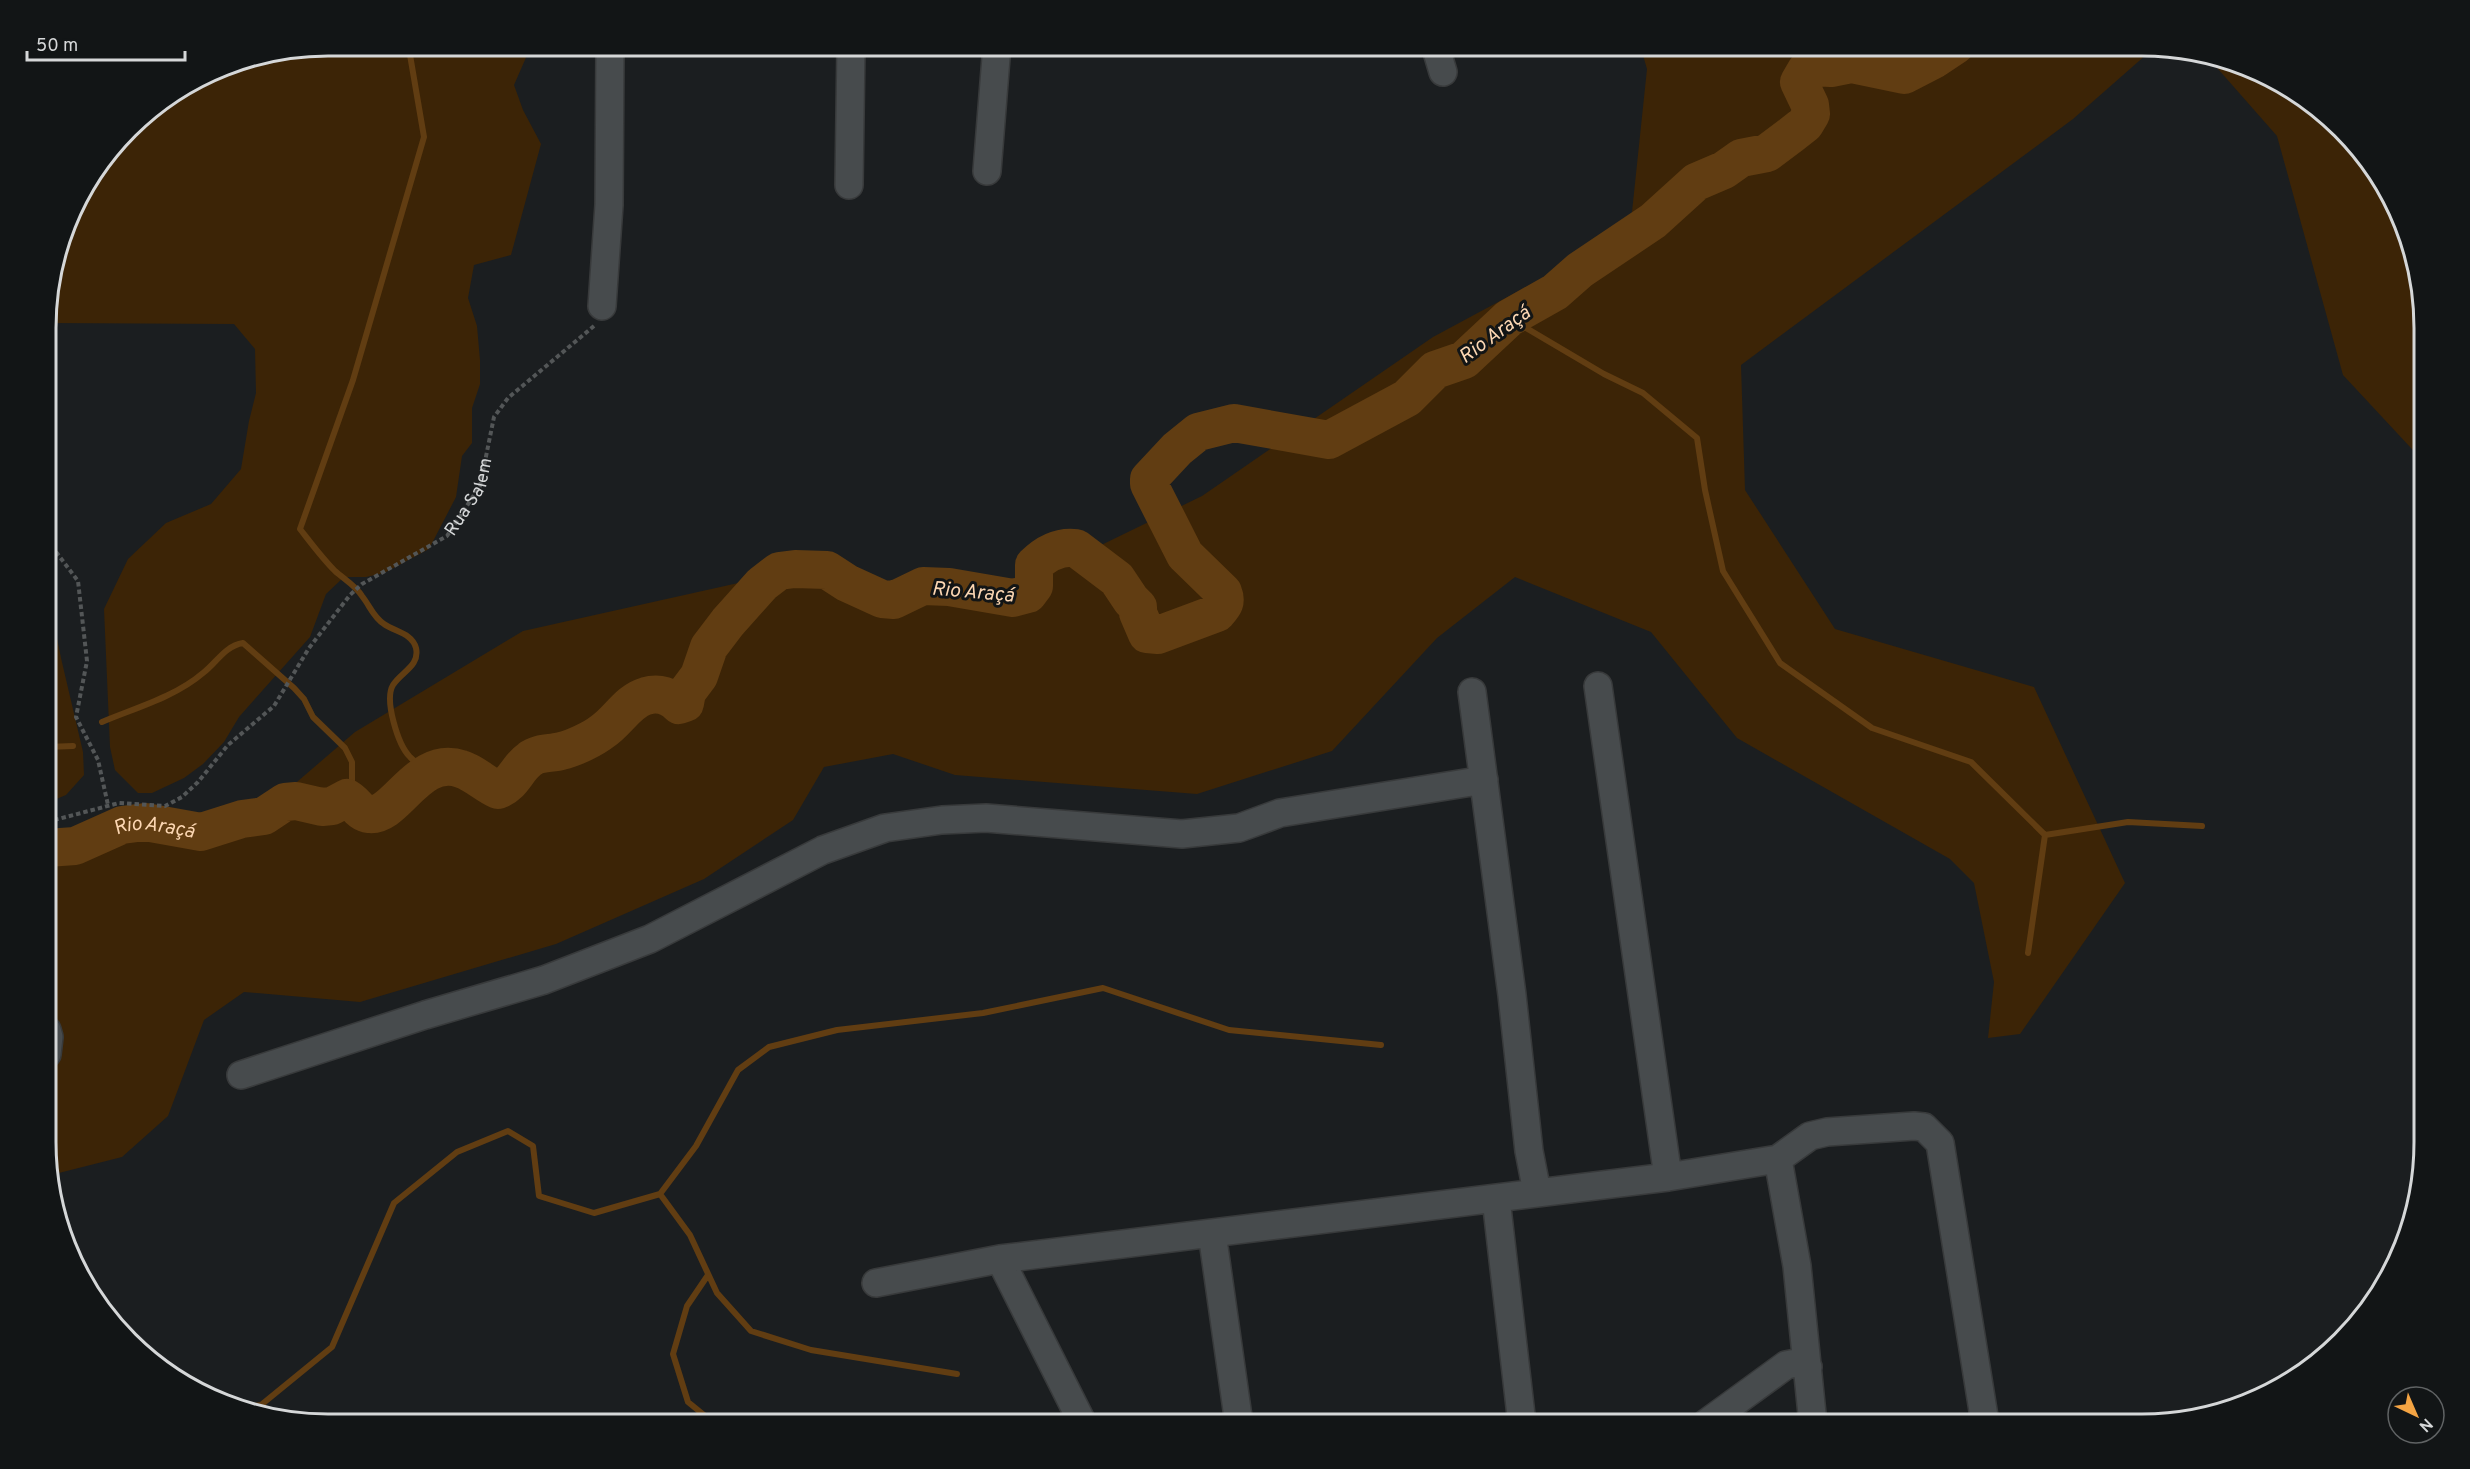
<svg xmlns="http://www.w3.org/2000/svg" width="2470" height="1469" font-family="Overpass,sans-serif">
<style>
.green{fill:#3c2406}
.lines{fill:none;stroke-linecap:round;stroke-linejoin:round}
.stream{stroke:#613d12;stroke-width:6}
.river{stroke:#613d12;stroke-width:38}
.minor-casing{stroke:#383a3b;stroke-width:30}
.path{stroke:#535657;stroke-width:4;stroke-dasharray:4.5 3;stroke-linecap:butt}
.minor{stroke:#474b4d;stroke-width:27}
.labels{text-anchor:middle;stroke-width:6;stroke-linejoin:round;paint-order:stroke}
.street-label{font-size:18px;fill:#d5d7d8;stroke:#121516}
.water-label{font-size:20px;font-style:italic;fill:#fcd7b3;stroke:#121516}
.rim{fill:none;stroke:#d5d7d8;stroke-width:3}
</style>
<rect width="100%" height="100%" fill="#1b1e20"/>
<path class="green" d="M327 45H537L528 53 514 85 523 110 541 144 511 255 474 265 468 298 477 326 480 360V384L472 408V443L462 456 456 497 429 549 384 573 366 577H344L326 594 310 637 239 717 224 742 203 764 184 778 152 793H138L115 770 110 747 104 609 128 559 166 523 211 504 241 469 249 421 256 393 255 349 234 324 47 323V291L74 202 141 115 191 84 214 82 211 72 219 66Z
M1640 45 2155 47 2073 119 1741 365 1745 490 1835 629 2034 687 2125 883 2020 1034 1988 1038 1994 982 1974 883 1950 859 1737 738 1651 632 1515 577 1437 638 1332 751 1197 794 955 775 893 754 824 767 793 820 704 879 556 944 360 1002 244 992 204 1020 168 1116 122 1157 47 1176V856L110 821 269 806 355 732 523 631 792 571 984 602 1202 496 1433 337 1630 231 1647 69Z
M2204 53 2216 55 2284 83 2342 127 2387 186 2424 308V462L2343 375 2277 136Z
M47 588 61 658 83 752 84 775 66 795 47 803Z"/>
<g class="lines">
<path class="stream" d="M406 45 409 49 424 137 353 380 300 529C311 543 322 558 335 571 344 579 356 586 362 596 370 606 373 617 384 624 395 632 412 633 416 648 420 666 401 672 393 685 384 700 398 745 410 757 417 765 425 766 435 768
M1509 318 1604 374 1643 393 1697 438 1705 490 1723 571 1780 663 1872 728 1971 762 2045 835 2028 953
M102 722C135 708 175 697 203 673 217 662 225 646 243 643L294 688 304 699 313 717 345 748 352 762V800
M47 747 73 746
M2045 835 2128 822 2202 826
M660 1194 690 1235 717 1293 751 1331 811 1350 957 1374
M708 1275 687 1306 673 1354 688 1402 715 1424
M238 1408 261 1405 332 1347 394 1203 457 1152 508 1131 533 1146 539 1196 594 1213 660 1194 696 1146 738 1070 769 1047 837 1030 983 1013 1103 988 1229 1030 1381 1045"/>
<path class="river" id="s1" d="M47 848 75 846 122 825 145 822 201 832 242 819 264 816 285 802 296 801 322 807 332 806 347 798C355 802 359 813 369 814 396 818 418 754 461 769 474 773 485 784 498 790 513 785 517 768 530 759 539 752 551 754 561 751 574 748 593 739 603 731 618 721 628 701 646 696 659 692 670 696 679 705L685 703 687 692 699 676 709 647 728 622 762 584 779 571 795 569 827 570 847 583 882 599 894 600 923 586 949 587 1013 598 1028 594 1034 586V565C1045 554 1059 546 1076 548L1117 579 1131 600 1138 607V613L1147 634 1158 635 1217 613C1224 605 1227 602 1223 592L1185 555 1149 484V479L1177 449 1198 432 1234 423 1329 440 1407 398 1435 370 1464 360 1509 318 1555 292 1580 270 1653 221 1696 182 1724 170 1741 158 1767 153 1791 135 1805 124 1811 114 1810 105 1799 82 1806 70 1811 67 1831 68 1851 64 1904 75 1935 59 1956 45"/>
<defs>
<path id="minor" d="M1435 45 1443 72
M987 171 997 45
M849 185 851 45
M602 306 609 205 610 45
M1598 686 1668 1177
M1472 692 1512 995 1529 1151 1537 1192
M47 1030 49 1037 47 1054
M241 1075 425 1015 544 980 650 939 823 850 885 828 942 820 986 818 1182 834 1239 828 1280 813 1484 780
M1778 1159 1797 1266 1813 1424
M1496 1199 1522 1424
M1212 1233 1239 1424
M1000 1259 1083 1424
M876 1283 1000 1259 1668 1177 1778 1159 1810 1136 1827 1132 1914 1126 1924 1127 1940 1143 1985 1423
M1705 1424 1786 1365 1796 1363 1808 1367"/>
</defs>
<use href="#minor" class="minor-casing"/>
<g class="path">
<path d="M47 540 78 581 87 661 76 717 98 760 108 805"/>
<path id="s2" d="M47 822 119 803 165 806 182 797 198 782 228 745 274 706 309 648 350 595 362 584 447 536 480 486 494 417 508 398 594 326"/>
</g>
<use href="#minor" class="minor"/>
</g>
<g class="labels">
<g class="street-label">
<text dy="6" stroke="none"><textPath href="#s2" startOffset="564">Rua Salem</textPath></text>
</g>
<g class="water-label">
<text transform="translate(1494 334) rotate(-36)" y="7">Rio Araçá</text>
<text transform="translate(973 591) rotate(5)" y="7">Rio Araçá</text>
<text dy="7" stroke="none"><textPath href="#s1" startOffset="112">Rio Araçá</textPath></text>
</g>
</g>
<path d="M0 0H2470V1469H0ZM328 56H2142A272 272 0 0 1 2414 328V1142A272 272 0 0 1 2142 1414H328A272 272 0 0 1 56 1142V328A272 272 0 0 1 328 56Z" fill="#121516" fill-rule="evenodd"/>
<path class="rim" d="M328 56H2142A272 272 0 0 1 2414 328V1142A272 272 0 0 1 2142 1414H328A272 272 0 0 1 56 1142V328A272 272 0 0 1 328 56Z"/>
<g transform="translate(2416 1415) rotate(136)"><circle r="28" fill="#121516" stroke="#606364" stroke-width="1.5"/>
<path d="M0-4.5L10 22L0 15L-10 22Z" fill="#f4a443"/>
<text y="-9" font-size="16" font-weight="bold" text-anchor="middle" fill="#d5d7d8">N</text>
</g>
<path d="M27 51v9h158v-9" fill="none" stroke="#d5d7d8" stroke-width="3"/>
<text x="36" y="51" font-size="18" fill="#d5d7d8" stroke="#121516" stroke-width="4.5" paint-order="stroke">50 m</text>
</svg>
